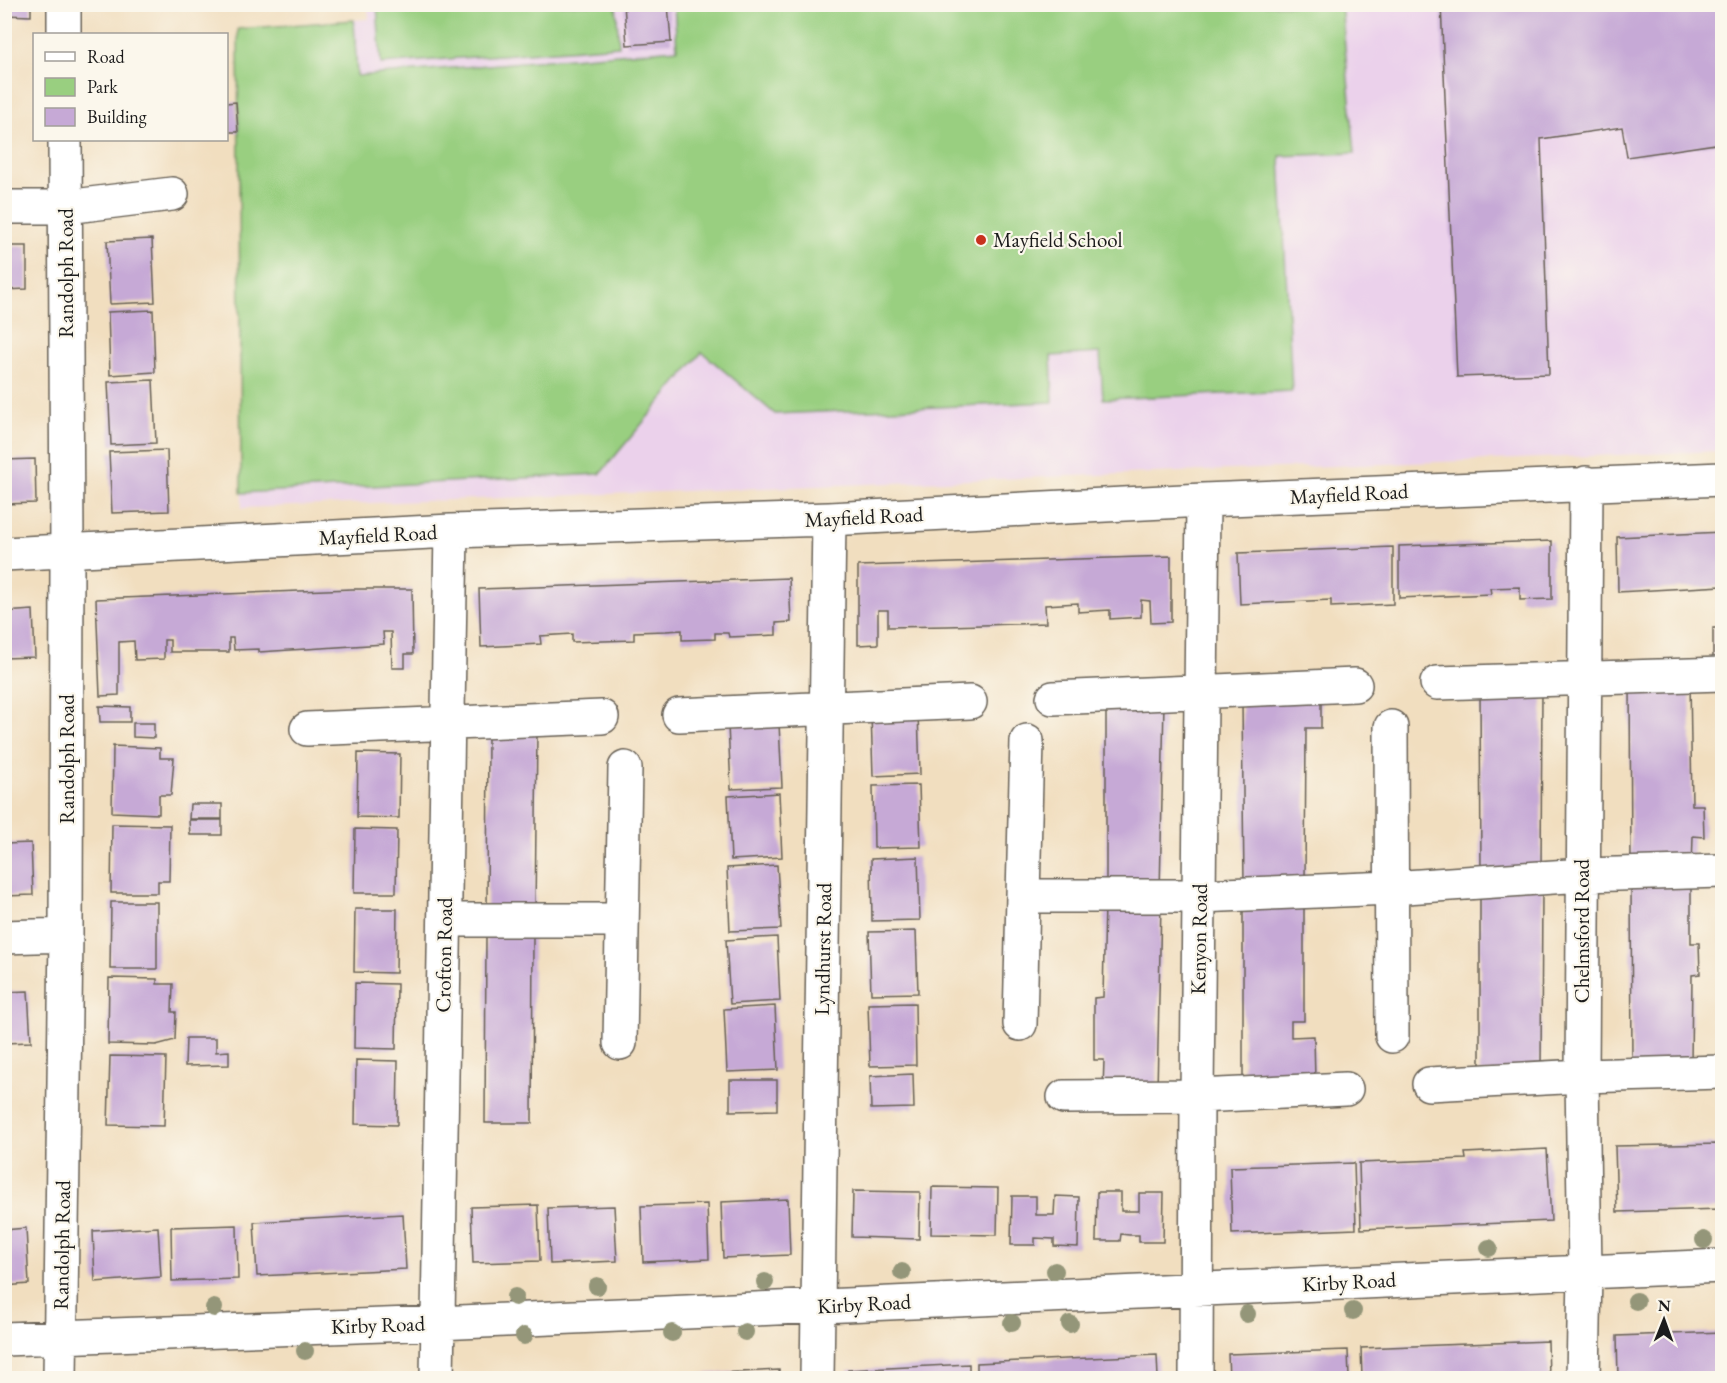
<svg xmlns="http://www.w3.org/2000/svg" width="1727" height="1383" font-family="'EB Garamond',serif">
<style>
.built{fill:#ebd1eb}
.green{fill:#99cf80;stroke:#5a764e;stroke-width:1.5}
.building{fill:#c6a9d6}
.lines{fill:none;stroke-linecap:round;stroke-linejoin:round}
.minor-casing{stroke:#676055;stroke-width:36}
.minor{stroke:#fff;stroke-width:33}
.tree{fill:#949679}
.poi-dot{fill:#c8321e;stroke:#fbf7ec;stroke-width:2}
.labels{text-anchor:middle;stroke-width:4.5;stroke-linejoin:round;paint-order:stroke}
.poi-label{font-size:21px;fill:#1c1c1c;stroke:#fbf7ec;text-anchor:start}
.street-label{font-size:21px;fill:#1c1c1c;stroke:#fbf7ec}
</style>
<rect width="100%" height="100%" fill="#fbf7ec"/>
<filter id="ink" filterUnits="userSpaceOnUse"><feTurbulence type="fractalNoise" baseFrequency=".0167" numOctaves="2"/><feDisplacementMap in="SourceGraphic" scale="12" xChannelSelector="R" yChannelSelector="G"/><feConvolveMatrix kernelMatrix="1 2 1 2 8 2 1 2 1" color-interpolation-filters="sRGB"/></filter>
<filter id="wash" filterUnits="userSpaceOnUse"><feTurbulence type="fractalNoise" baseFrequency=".008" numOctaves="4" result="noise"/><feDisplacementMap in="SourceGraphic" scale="24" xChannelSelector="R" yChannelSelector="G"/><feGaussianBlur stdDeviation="1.35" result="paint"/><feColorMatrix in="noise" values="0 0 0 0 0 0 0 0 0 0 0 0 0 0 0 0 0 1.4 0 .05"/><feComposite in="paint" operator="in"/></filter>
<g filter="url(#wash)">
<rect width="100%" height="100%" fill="#f1debf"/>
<path class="built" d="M368 4 1722 5V451L242 508 238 29 369 19Z"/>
<path class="green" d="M377 5H616L619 46 381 64Z
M674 5H1341L1355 153 1280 156 1292 391 1103 399 1100 353 1051 356 1053 402 775 414 702 352 600 474 241 493 238 29 354 20 357 76 677 49Z"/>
<g id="blocks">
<path class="building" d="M4 4H31V16L4 15Z
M624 4H668L671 42 627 45Z
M1441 4H1722V143L1627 157 1622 127 1541 139 1549 374 1457 377Z
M236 102 238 132H226V103Z
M152 239 155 302 110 304 107 241Z
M4 246H27V289L4 290Z
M153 310 155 372 110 375 108 312Z
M153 380 156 443 111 445 108 382Z
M167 450 169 511 112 513 109 452Z
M35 459 36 503 4 504V460Z
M1722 532V586L1618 592 1617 537Z
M1552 541V599L1520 600V587L1490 588 1491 594 1399 598V546Z
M1393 547V604L1331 607V600L1240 604 1238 553Z
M1171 556V622L1151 623 1150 601 1141 600V617L1110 619V610L1078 612V603L1045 605 1046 623 948 626 888 627V610H878V644L858 645V566Z
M789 578 791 622 776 623V635L729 637 728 633H715V639L682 640V630L666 631 634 632V640L572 642V634L540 636 541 644 481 647 479 589Z
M352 589H412L413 654H405V668H392L391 632H383L384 644 259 652V649L234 650 233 638H229V652H170V640H164V659L135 660 134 641 119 642V695L100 696 96 599Z
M33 610 35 657 4 658V612Z
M1713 628H1722V663L1713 662Z
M1630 681H1690L1692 805H1703L1704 837 1693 836 1692 869H1631Z
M1542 689 1541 874 1481 875 1480 690Z
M1321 697V728H1306L1305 884H1244L1242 702Z
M1164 703 1160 892H1106V704Z
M99 706 130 707V722H100Z
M918 712 920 774 873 776 871 714Z
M133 723H154V738L133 737Z
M779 723 782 787 731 789 728 725Z
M488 731H537L535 914H487Z
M113 746 160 748V758H174L171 795H159V814L112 812Z
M358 753 400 754 399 818 357 817Z
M919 785 921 847 874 848 873 786Z
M779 793 782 857 731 860 728 796Z
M190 804H222V819H189Z
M189 820H222V835H190Z
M112 824 170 825 169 881H158V893H111Z
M355 829 397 830 396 893H354Z
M31 843 33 895 4 896V844Z
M918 857 920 920 872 921 871 859Z
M777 865 781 929 730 931 727 868Z
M1691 880V943H1699L1700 974 1692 975 1691 1065 1632 1068 1631 882Z
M1542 887 1541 1071 1480 1073V888Z
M1304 897V1021H1291V1037L1314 1036 1315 1081 1243 1084V900Z
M111 902H157V969H110Z
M1105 903H1161L1157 1091 1103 1089 1104 1060H1094V998L1103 997Z
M355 909H397L396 973 354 972Z
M916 931 918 993 871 994 869 932Z
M486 934H533L532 1123H485Z
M777 937 780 1001 730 1004 726 940Z
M109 978 157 979V984H173L172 1012H176L175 1040 156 1045 108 1044Z
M355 983 397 984 396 1049 354 1048Z
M28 991 31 1042 4 1043V992Z
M915 1003 916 1065 870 1066 868 1004Z
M775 1006 778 1070 727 1072 724 1009Z
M186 1038H216V1052L229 1051V1065L185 1066Z
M110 1056 166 1057 164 1126 108 1125Z
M356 1060 398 1061 397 1125 355 1124Z
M913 1074 914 1108 871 1109 870 1076Z
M730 1080H777V1110L730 1111Z
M1722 1144V1209L1617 1212 1615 1146Z
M1547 1149 1551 1221 1361 1229 1359 1163 1466 1159 1465 1153Z
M1354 1163 1356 1229 1232 1234 1230 1167Z
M932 1187 998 1188 997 1235 931 1234Z
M853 1191 920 1192 919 1239 852 1237Z
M1097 1192H1121V1211H1139V1193H1164L1163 1242H1139V1235H1129L1121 1234 1120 1241H1096Z
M1012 1196H1036V1215H1054L1055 1196 1079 1197 1078 1247 1054 1246V1239L1035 1238V1245H1011Z
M788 1199 790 1255 723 1258 721 1202Z
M707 1204 709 1259 643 1262 641 1206Z
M538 1205 540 1261 473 1263 471 1207Z
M614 1206 617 1261 550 1264 548 1208Z
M403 1214 406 1269 257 1276 254 1222Z
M237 1225 238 1279 172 1281 171 1227Z
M158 1227 161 1277 95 1282 93 1231Z
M26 1228 29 1284 4 1286V1230Z
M1722 1332V1378H1618L1617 1336Z
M1548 1341 1549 1378H1362L1361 1348Z
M1348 1350 1349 1378H1229L1228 1354Z
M1157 1355 1158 1378H977V1363Z
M969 1364V1378H849L848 1370Z
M779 1370 780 1378H640V1377L657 1376Z"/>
</g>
</g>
<g filter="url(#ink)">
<use href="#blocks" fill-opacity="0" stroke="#676055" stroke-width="1.5"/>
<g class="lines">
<defs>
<path id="minor" d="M64 4V34
M4 207H66L172 194
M4 554 451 531 829 519 1203 500 1722 479
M1437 683 1722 674
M1053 698 1355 685
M679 715 970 702
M1391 727 1392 1036
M307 729 602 717
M1027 741 1023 896H1199L1391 888 1583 875 1722 871
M445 920H621
M4 937 66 935
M1020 1024 1023 896
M620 1043 625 768
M1429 1084 1582 1076 1722 1072
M1064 1097 1197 1096 1346 1089
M4 1339 438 1323 1722 1266
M60 1378 66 935 67 551 65 140
M437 1378 451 531
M817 1378 829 519
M1196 1378 1197 1096 1203 500
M1583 1378 1585 1272 1582 1076 1586 483"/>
</defs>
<use href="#minor" class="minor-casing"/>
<use href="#minor" class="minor"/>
</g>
<g class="tree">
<circle cx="1704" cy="1240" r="9"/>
<circle cx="1489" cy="1248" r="9"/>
<circle cx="1055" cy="1271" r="9"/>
<circle cx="902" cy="1272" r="9"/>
<circle cx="765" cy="1282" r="9"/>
<circle cx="597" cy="1286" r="9"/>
<circle cx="515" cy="1297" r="9"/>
<circle cx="1636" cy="1301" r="9"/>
<circle cx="214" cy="1308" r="9"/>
<circle cx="1353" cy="1311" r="9"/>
<circle cx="1247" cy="1314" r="9"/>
<circle cx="1012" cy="1323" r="9"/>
<circle cx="1070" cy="1324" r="9"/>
<circle cx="745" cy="1332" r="9"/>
<circle cx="672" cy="1333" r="9"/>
<circle cx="524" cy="1336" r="9"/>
<circle cx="305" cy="1351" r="9"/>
</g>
</g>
<circle class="poi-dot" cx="981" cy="240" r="6"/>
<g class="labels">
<g class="poi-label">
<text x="993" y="247">Mayfield School</text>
</g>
<g class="street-label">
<text transform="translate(66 273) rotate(-90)" y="7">Randolph Road</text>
<text transform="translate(1349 494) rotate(-3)" y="7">Mayfield Road</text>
<text transform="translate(864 517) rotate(-3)" y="7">Mayfield Road</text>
<text transform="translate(378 535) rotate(-3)" y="7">Mayfield Road</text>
<text transform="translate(67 759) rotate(-90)" y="7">Randolph Road</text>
<text transform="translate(1582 931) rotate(-90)" y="7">Chelmsford Road</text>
<text transform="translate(1199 939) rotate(-89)" y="7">Kenyon Road</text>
<text transform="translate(823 949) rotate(-89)" y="7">Lyndhurst Road</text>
<text transform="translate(444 955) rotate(-89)" y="7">Crofton Road</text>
<text transform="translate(62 1245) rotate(-89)" y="7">Randolph Road</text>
<text transform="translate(1349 1282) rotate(-3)" y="7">Kirby Road</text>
<text transform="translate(864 1304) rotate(-3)" y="7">Kirby Road</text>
<text transform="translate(378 1325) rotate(-2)" y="7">Kirby Road</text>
</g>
</g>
<rect width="1727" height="1383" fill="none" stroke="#fbf7ec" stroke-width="24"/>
<rect x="33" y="33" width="195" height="108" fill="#fbf7ec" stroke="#a29f99" stroke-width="1.5"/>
<rect x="45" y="52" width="30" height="9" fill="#ffffff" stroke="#a29f99" stroke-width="1.5"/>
<text x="87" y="63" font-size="18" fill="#1c1c1c">Road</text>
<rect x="45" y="78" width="30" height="18" fill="#99cf80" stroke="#a29f99" stroke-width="1.5"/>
<text x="87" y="93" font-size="18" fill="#1c1c1c">Park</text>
<rect x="45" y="108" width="30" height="18" fill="#c6a9d6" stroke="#a29f99" stroke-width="1.5"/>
<text x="87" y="123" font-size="18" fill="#1c1c1c">Building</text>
<g transform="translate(1664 1320) rotate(1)" stroke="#fbf7ec" stroke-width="4.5" paint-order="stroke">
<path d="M0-4.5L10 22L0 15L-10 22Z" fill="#1c1c1c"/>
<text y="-9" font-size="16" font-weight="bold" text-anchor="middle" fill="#1c1c1c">N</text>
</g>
</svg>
